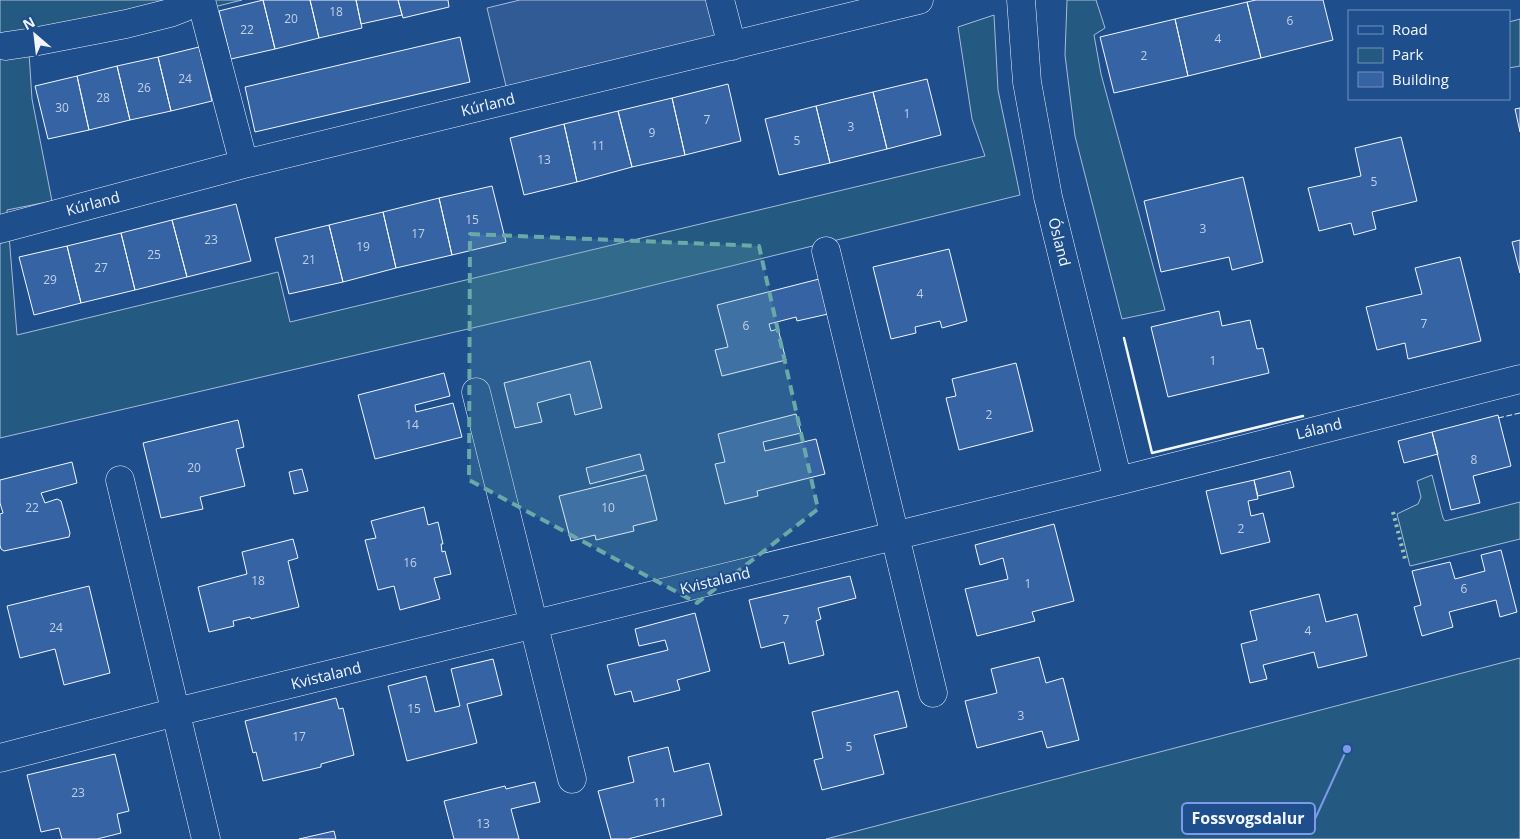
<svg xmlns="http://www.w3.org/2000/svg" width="1520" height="839" font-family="'Open Sans',sans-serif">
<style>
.green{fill:#245a82;stroke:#a8bbd7}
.parking{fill:#305b95;stroke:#a8bbd7}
.building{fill:#3563a3;stroke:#f2f6ff}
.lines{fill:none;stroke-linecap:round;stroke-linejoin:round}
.minor-casing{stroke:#f2f6ff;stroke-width:29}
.minor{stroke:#1f4e8c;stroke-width:28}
.hedge{stroke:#97c8a6;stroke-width:4;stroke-dasharray:2.5 4;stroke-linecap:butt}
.fence{stroke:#f2f6ff;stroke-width:1;stroke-dasharray:6 2.5;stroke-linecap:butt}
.wall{stroke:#f2f6ff;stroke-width:2.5}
.marked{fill:#6aa9a8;fill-opacity:0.2;stroke:#6aa9a8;stroke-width:4;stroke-dasharray:10 6;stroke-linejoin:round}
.labels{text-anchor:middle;stroke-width:4;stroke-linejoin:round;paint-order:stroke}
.number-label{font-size:12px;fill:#c3d1e8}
.street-label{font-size:15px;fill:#f2f6ff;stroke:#1f4e8c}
.leader{fill:none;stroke:#7d9aea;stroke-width:2}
.callout-dot{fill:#7d9aea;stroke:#1f4e8c;stroke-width:2}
.callout{fill:#1f4e8c;stroke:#7d9aea;stroke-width:2}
.callout-label{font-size:16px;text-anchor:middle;font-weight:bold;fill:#f2f6ff}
</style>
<rect width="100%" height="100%" fill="#1f4e8c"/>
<path class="green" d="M0 0H242L29 53 32 99 52 201 7 210 17 335 278 272 290 322 985 156 972 119 958 27 994 15 998 90 1020 195 601 298 0 438Z
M1067 0H1096L1105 28 1094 35 1101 74 1165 310 1122 319 1075 136 1065 55Z
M1520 19V66L1509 68V22Z
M1432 475 1443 518 1445 521 1520 502V539L1410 566 1397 514 1418 504 1421 497 1417 481Z
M1520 658V839H826Z"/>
<path class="parking" d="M520 0H711L720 36 507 90 487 8Z"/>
<path class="building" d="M263 0 275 49 231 59 219 11Z
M263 0H310L319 38 275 49Z
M310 0H356L362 28 319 38Z
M356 0H398L402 15 361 24Z
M398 0H448L449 7 403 18Z
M1256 0H1323L1333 40 1261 58 1247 2Z
M1247 2 1261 58 1188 76 1175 19Z
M1175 19 1188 76 1114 93 1100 37Z
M460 37 470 82 255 132 245 87Z
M199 47 212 101 171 111 158 57Z
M158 57 171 111 130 120 117 66Z
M117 66 130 120 89 130 77 76Z
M77 76 89 130 48 139 35 86Z
M927 79 941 135 887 149 873 92Z
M728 84 741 141 685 155 672 98Z
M873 92 887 149 830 163 816 106Z
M672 98 685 155 632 167 618 111Z
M816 106 830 163 779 175 765 119Z
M1520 108V132L1515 109Z
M618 111 632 167 577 182 564 124Z
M564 124 577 182 524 195 510 138Z
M1401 137 1417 201 1372 212 1376 229 1354 235 1351 223 1319 231 1308 188 1361 176 1355 148Z
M1243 177 1263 262 1232 270 1229 257 1161 272 1144 201Z
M492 186 506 242 452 255 439 198Z
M439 198 452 255 396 268 383 212Z
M236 204 251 261 187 277 172 220Z
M383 212 396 268 343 282 329 225Z
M172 220 187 277 135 290 121 233Z
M329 225 343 282 289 294 275 238Z
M121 233 135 290 81 303 67 246Z
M1520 240V273L1512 242Z
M67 246 81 303 34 315 19 257Z
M949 249 967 321 942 328 940 321 915 327 916 333 891 339 873 267Z
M1460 257 1481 341 1408 359 1405 343 1377 350 1366 307 1422 294 1415 268Z
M819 279 828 314 797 321 796 317 769 324 771 331 778 329 786 360 722 376 715 350 728 347 717 305Z
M1219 311 1222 326 1250 320 1257 349 1263 348 1269 373 1168 397 1151 327Z
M590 361 602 408 575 415 570 394 537 403 542 422 515 428 504 383Z
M1016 363 1033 431 959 450 946 398 956 396 952 379Z
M444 373 450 396 415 405 416 412 453 403 462 437 375 459 358 395Z
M796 414 801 433 763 442 765 451 816 439 825 474 757 491 758 496 725 504 715 464 725 462 718 434Z
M1498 415 1511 466 1473 476 1480 503 1451 510 1432 432Z
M238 420 244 447 236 449 245 486 200 497 203 509 161 518 143 443Z
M1432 432 1438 454 1404 463 1398 441Z
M640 454 644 470 590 484 586 468Z
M72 462 77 483 41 493 45 503 57 499 61 501 70 533 69 537 4 551 1 549 0 545V514L3 513 0 503V480Z
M302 469 308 491 294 494 289 472Z
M1290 471 1294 487 1258 496 1254 480Z
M646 475 657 520 633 526 634 531 596 540 595 535 571 541 559 496Z
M1254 480 1258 499 1248 501 1251 516 1263 513 1270 542 1221 554 1206 491Z
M424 507 428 525 438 522 443 544H441L442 552 445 551 451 574 434 578 440 599 400 610 394 586 378 590 365 540 376 538 371 521Z
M1054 524 1074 601 1032 612 1035 621 977 636 965 589 1008 579 1003 558 980 565 975 545Z
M293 539 298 558 288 561 299 607 251 619 250 617 233 621 234 626 209 632 198 587 247 574 242 552Z
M1501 550 1517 612 1500 617 1496 600 1449 612 1453 627 1422 636 1414 607 1421 605 1412 571 1450 562 1455 579 1485 571 1481 555Z
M850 576 856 598 818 608 821 619 816 621 824 655 789 664 784 642 761 648 749 600Z
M89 586 110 673 64 685 55 649 20 658 7 606Z
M1319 594 1326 622 1357 614 1367 656 1318 668 1314 652 1263 665 1267 679 1250 683 1241 644 1257 640 1250 611Z
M695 613 710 671 677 680 680 690 634 702 631 691 615 695 607 665 668 650 665 640 639 646 635 629Z
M1039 657 1046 683 1063 678 1079 740 1047 748 1042 731 977 748 965 701 997 693 991 669Z
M493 659 502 695 467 704 477 743 407 761 388 686 426 676 435 712 460 706 451 669Z
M898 691 907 727 874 735 884 774 822 790 814 760 823 758 812 712Z
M336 698 339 709 343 708 354 755 321 764V767L263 781 256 752 253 753 245 721Z
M668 747 674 772 709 763 722 815 628 839H611L598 791 634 782 628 757Z
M115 754 129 811 117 814 121 833 97 839H62L59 828 41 832 27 775Z
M535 782 540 802 511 809 519 839H454L444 801 505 786 506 789Z
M334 831 336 839H299Z"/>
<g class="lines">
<defs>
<path id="minor" d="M201 0 244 164
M720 0 732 46
M1021 0 1027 82 1048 197 1118 481
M6 46 33 42 126 24 170 13 183 8 194 0
M0 229 244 164 919 0
M826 251 933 693
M476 392 572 779
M120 480 206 839
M0 758 176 712 1118 481 1520 379"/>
</defs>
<use href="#minor" class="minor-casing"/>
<use href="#minor" class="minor"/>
<path class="hedge" d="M1393 512 1405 559"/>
<path class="fence" d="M1498 418 1520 413"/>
<path class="wall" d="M1124 338 1152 453 1303 416"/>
</g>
<path class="marked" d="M470 234 759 246 818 509 697 603 469 480Z"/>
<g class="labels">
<g class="number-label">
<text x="336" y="16">18</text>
<text x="291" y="23">20</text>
<text x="1290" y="25">6</text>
<text x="247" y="34">22</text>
<text x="1218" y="43">4</text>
<text x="1144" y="60">2</text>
<text x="185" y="83">24</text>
<text x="144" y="92">26</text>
<text x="103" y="102">28</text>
<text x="62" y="112">30</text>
<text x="907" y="118">1</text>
<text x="707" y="124">7</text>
<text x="851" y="131">3</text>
<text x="652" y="137">9</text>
<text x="797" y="145">5</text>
<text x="598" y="150">11</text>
<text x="544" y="164">13</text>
<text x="1374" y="186">5</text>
<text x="472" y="224">15</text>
<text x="1203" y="233">3</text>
<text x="418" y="238">17</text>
<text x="211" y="244">23</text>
<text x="363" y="251">19</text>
<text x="154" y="259">25</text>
<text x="309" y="264">21</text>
<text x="101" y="272">27</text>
<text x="50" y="284">29</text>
<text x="920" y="298">4</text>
<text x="1424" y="328">7</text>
<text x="746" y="330">6</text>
<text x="1213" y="365">1</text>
<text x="989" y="419">2</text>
<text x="412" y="429">14</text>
<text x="1474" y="464">8</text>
<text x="194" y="472">20</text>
<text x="32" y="512">22</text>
<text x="608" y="512">10</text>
<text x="1241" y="533">2</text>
<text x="410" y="567">16</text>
<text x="258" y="585">18</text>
<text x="1028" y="588">1</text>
<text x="1464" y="593">6</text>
<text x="786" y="624">7</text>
<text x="56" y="632">24</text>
<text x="1308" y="635">4</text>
<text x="414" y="713">15</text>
<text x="1021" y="720">3</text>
<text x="299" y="741">17</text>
<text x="849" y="751">5</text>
<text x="78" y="797">23</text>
<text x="660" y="807">11</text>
<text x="483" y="828">13</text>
</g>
<g class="street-label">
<text transform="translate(488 105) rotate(-14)" y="5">Kúrland</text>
<text transform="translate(93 204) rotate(-15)" y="5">Kúrland</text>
<text transform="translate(1059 242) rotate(76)" y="5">Ósland</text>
<text transform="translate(1319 429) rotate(-14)" y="5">Láland</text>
<text transform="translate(715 581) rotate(-14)" y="5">Kvistaland</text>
<text transform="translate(326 676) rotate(-14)" y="5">Kvistaland</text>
</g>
</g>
<path class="leader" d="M1347 749L1315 819"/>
<circle class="callout-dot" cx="1347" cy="749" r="5"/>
<rect class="callout" x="1182" y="803" width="133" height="31" rx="5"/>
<g class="callout-label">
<text x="1248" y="824">Fossvogsdalur</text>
</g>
<rect x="1348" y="10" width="162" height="90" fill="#1f4e8c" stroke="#7391ba"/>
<rect x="1358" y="26" width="25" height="8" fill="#1f4e8c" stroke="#7391ba"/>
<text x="1392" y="35" font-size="15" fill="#f2f6ff">Road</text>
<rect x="1358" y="48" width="25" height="15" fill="#245a82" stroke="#7391ba"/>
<text x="1392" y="60" font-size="15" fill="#f2f6ff">Park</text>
<rect x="1358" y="72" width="25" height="15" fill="#3563a3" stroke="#7391ba"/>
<text x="1392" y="85" font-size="15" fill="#f2f6ff">Building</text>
<g transform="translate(35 35) rotate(332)" stroke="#1f4e8c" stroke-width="4" paint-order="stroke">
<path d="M0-4L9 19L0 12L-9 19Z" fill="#f2f6ff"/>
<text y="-8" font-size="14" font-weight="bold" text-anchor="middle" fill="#f2f6ff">N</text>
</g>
</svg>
